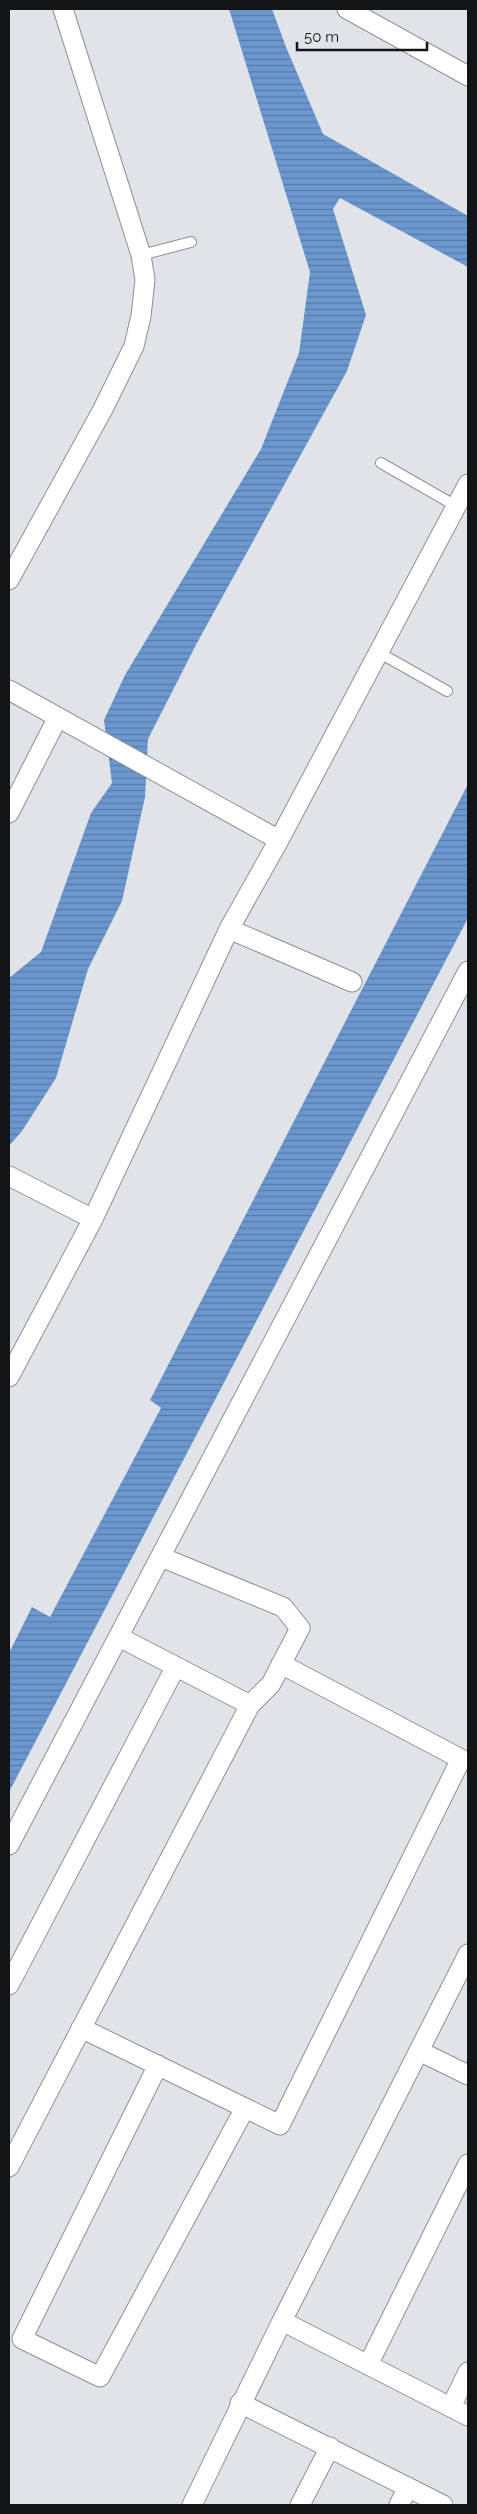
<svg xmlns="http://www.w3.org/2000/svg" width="477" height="2514" font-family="Raleway,sans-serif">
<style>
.water{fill:url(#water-rules)}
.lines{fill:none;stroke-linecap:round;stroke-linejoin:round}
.service-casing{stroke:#8d9195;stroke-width:12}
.minor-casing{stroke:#8d9195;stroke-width:21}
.service{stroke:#fff;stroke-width:10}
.minor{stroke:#fff;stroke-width:19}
</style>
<defs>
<pattern id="water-rules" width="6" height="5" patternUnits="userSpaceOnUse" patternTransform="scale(1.25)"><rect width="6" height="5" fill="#6c98cf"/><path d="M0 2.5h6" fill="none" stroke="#587ba7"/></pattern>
</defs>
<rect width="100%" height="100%" fill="#e0e4e9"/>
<path class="water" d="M229 9H272L286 47 323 134 468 216V267L340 198 333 209 366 315 347 371 198 641 148 739 145 797 122 901 88 969 56 1078 22 1131 9 1146V978L41 952 91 813 112 783 104 720 125 675 261 449 299 353 310 272Z
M468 784V918L9 1792V1653L32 1607 50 1617 161 1408 150 1400Z"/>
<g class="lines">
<defs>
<path id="service" d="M141 255 191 242
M381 463 456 506
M378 652 447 691"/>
<path id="minor" d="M347 9 468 76
M9 580 103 409 134 346 141 316 145 280 141 255 63 9
M9 690 279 840
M9 813 58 717
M229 929 352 982
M9 1176 93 1219
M9 1377 93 1219 229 929 279 840 468 484
M119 1637 250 1705 271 1684 300 1628 283 1607 161 1557
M9 1845 468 971
M9 1985 175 1668
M81 2028 280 2125 461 1759 281 1664
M419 2051 468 2075
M158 2065 22 2339 100 2377 245 2108
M9 2167 250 1705
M282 2321 468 1954
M368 2365 468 2164
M240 2403 443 2505
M451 2407 468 2372
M192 2505 282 2321 468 2416
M300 2505 330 2447
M399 2505 408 2487"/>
</defs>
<use href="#service" class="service-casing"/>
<use href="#minor" class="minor-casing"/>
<use href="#service" class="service"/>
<use href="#minor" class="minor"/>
</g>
<rect width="477" height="2514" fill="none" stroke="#131416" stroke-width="20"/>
<path d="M297 42v8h130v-8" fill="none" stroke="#131416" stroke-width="2.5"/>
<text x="304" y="42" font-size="15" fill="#131416" stroke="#e0e4e9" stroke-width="4" paint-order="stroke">50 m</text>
</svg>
